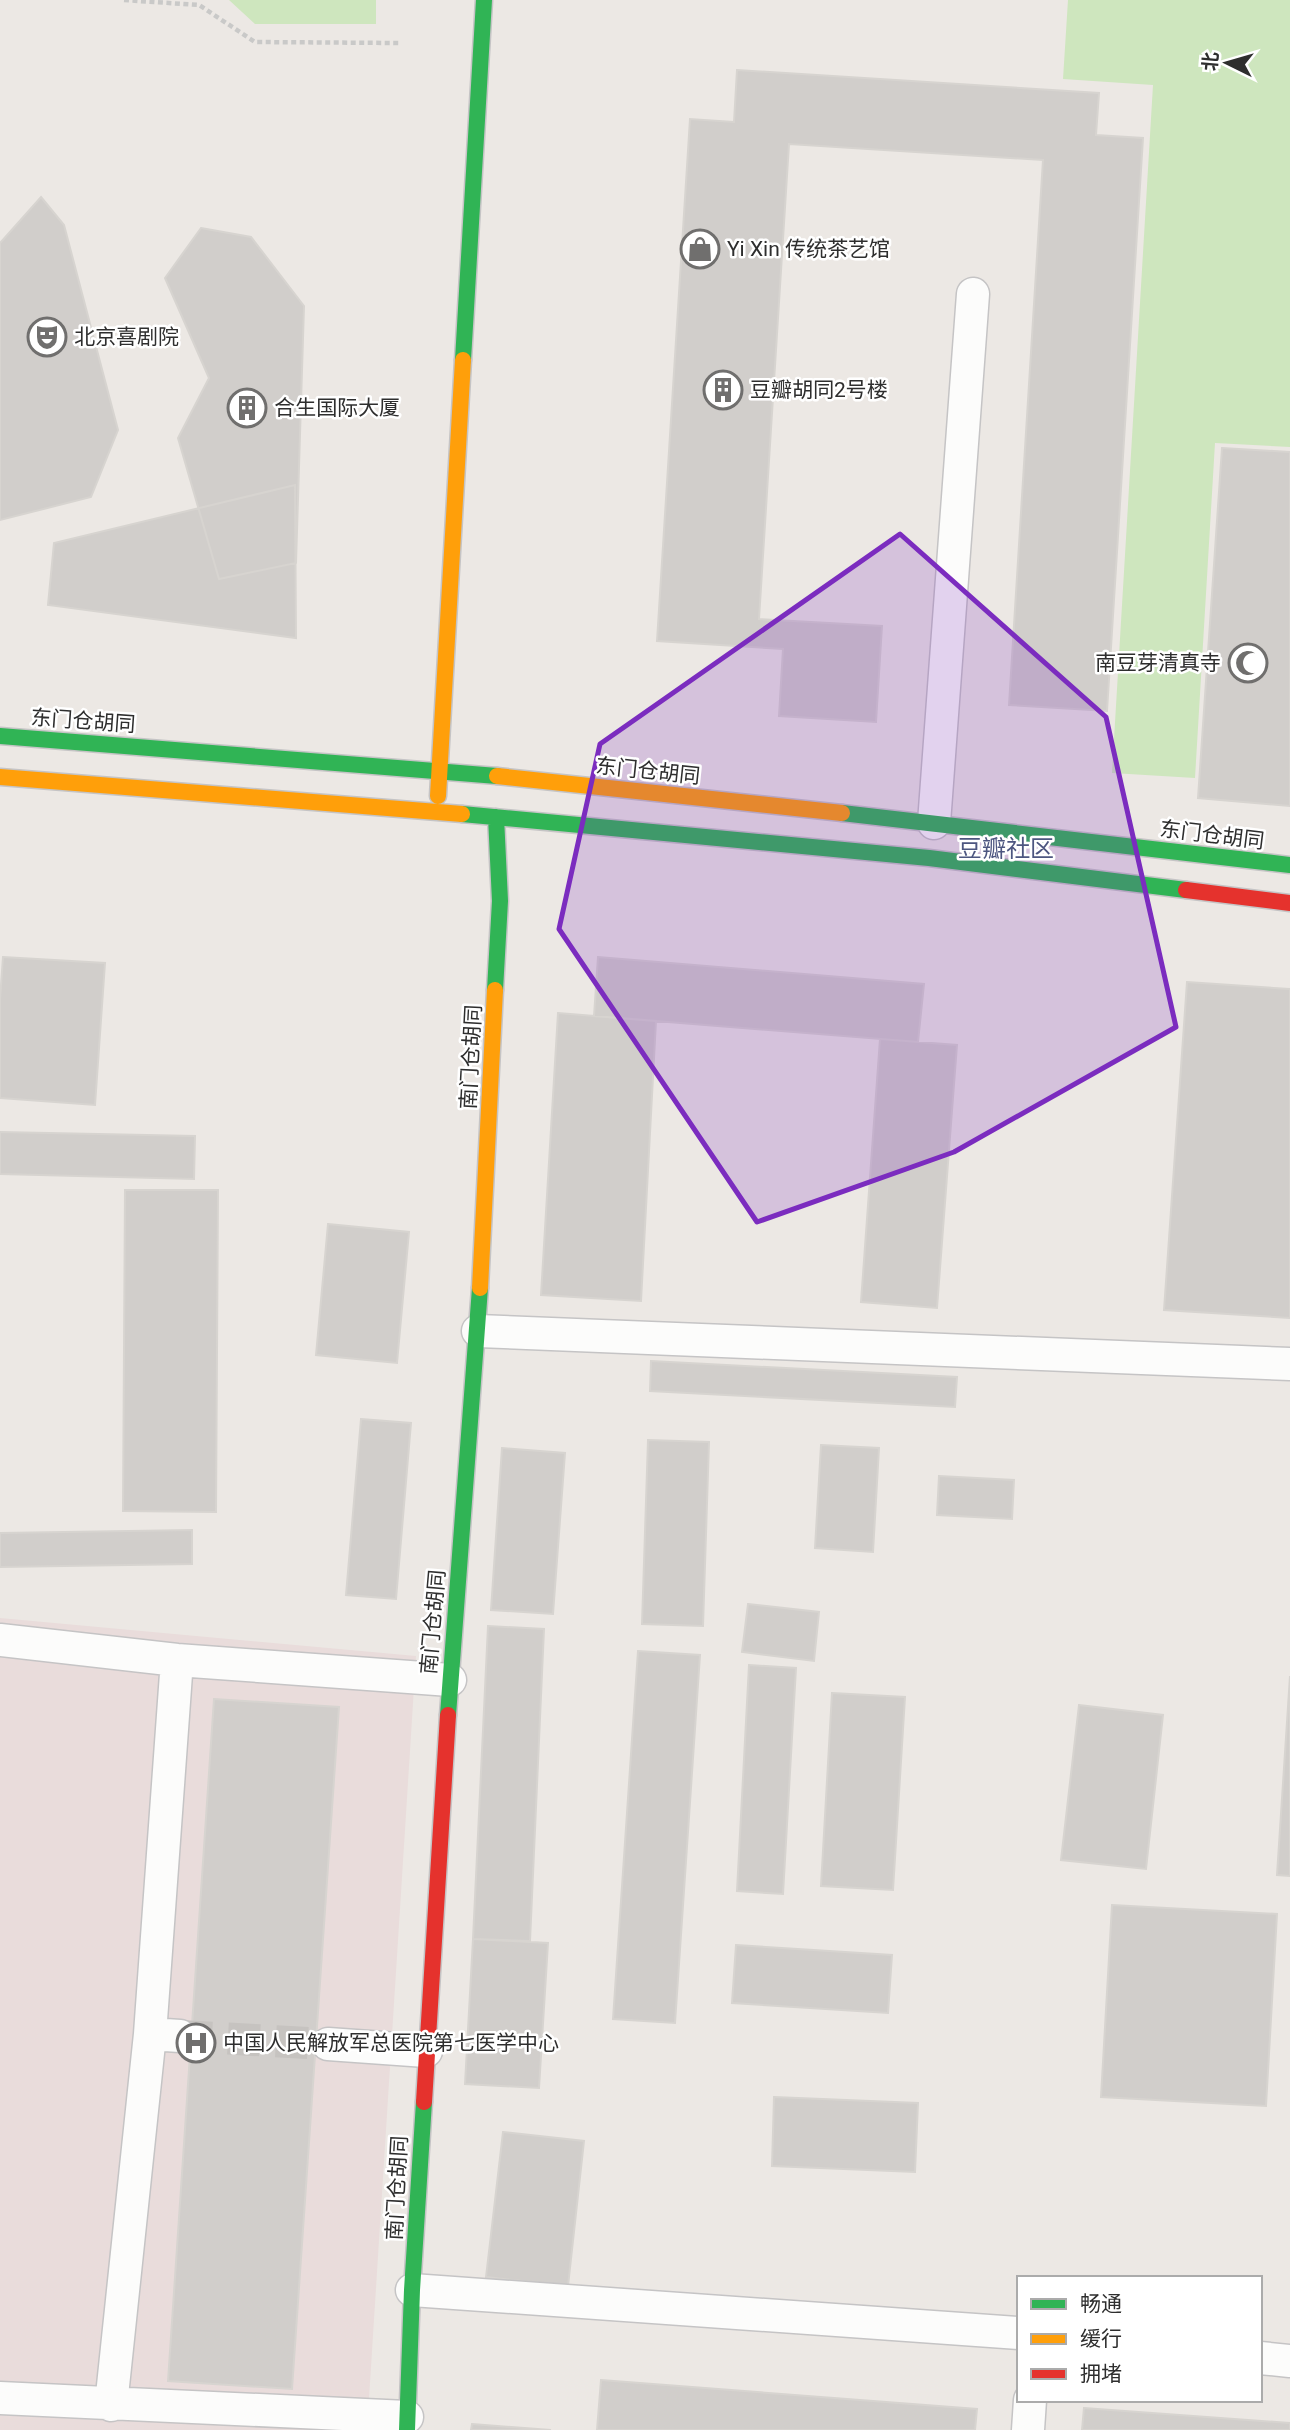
<svg xmlns="http://www.w3.org/2000/svg" width="1290" height="2430" font-family="Roboto,'Noto Sans SC',sans-serif">
<style>
.medical{fill:#e9dcdb}
.green{fill:#cee6be}
.building{fill:#d1cecb;stroke:#d7d4d0;stroke-width:2}
.lines{fill:none;stroke-linecap:round;stroke-linejoin:round}
.street-tunnel{stroke:#c6c3c0;stroke-width:32;stroke-dasharray:32 16;stroke-linecap:butt}
.street-casing{stroke:#c5c4c5;stroke-width:35}
.fast-casing{stroke:#c5c4c5;stroke-width:19}
.slow-casing{stroke:#c5c4c5;stroke-width:19}
.jam-casing{stroke:#c5c4c5;stroke-width:19}
.path{stroke:#c9c9c8;stroke-width:4.5;stroke-dasharray:5 3.5;stroke-linecap:butt}
.street{stroke:#fcfcfb;stroke-width:32}
.fast{stroke:#30b455;stroke-width:16}
.slow{stroke:#ff9f0a;stroke-width:16}
.jam{stroke:#e5322d;stroke-width:16}
.marked{fill:#7b2cbf;fill-opacity:0.2;stroke:#7b2cbf;stroke-width:5;stroke-linejoin:round}
.labels{text-anchor:middle;stroke-width:5;stroke-linejoin:round;paint-order:stroke}
.poi-label{font-size:21px;fill:#2e2e2e;stroke:#fff;text-anchor:start}
.street-label{font-size:21px;fill:#2e2e2e;stroke:#fff}
.quarter-label{font-size:24px;fill:#4d5680;stroke:#fff}
</style>
<rect width="100%" height="100%" fill="#ece8e4"/>
<path class="medical" d="M0 1618 416 1656 367 2430H0Z"/>
<path class="green" d="M229 0H376V24H255Z
M1068 0H1290V447L1215 443 1195 778 1112 773 1153 85 1063 79Z"/>
<path class="building" d="M737 70 1099 93 1096 135 1143 138 1107 711 1009 705 1043 160 789 144 759 619 882 626 876 722 779 716 783 649 657 641 690 119 734 122Z
M41 197 64 225 118 430 91 497 0 520V243Z
M201 228 251 237 304 306 296 563 219 579 178 438 209 378 165 278Z
M1222 448 1290 452V806L1198 798Z
M295 485 296 638 48 605 54 543Z
M3 957 105 963 95 1105 0 1098V999Z
M598 957 924 984 918 1042 594 1016Z
M1187 982 1290 989V1318L1164 1310Z
M558 1013 656 1021 641 1301 541 1295Z
M880 1039 957 1045 937 1308 861 1302Z
M0 1132 195 1136 194 1179 0 1174Z
M125 1190H218L216 1512 123 1511Z
M328 1224 409 1232 397 1363 316 1355Z
M651 1361 957 1377 955 1407 650 1391Z
M361 1419 411 1423 396 1599 346 1595Z
M648 1440 709 1442 703 1626 642 1624Z
M821 1445 879 1448 873 1552 815 1548Z
M502 1448 565 1453 553 1614 491 1610Z
M939 1476 1014 1480 1012 1519 937 1515Z
M192 1530V1564L0 1567V1533Z
M748 1604 819 1612 814 1661 742 1652Z
M488 1626 544 1629 530 1941 473 1939Z
M638 1651 700 1655 675 2023 613 2019Z
M749 1665 796 1668 783 1894 737 1891Z
M1290 1676V1876L1277 1875Z
M832 1693 905 1697 893 1890 821 1886Z
M214 1699 339 1707 292 2389 168 2381Z
M1079 1705 1163 1715 1146 1869 1061 1860Z
M1112 1905 1277 1914 1266 2106 1101 2097Z
M473 1939 548 1943 539 2088 465 2084Z
M736 1945 892 1955 888 2013 732 2003Z
M774 2097 918 2103 915 2172 772 2166Z
M503 2132 584 2141 568 2286 486 2277Z
M601 2380 977 2409 975 2430H597Z
M1084 2408 1290 2423V2430H1082Z
M472 2424 551 2430H471Z"/>
<g class="lines">
<path class="street-tunnel" d="M180 2036 328 2044"/>
<defs>
<path id="street" d="M934 823 973 294
M478 1331 1290 1364
M0 1640 177 1660 450 1680
M150 2034 180 2036
M328 2044 426 2051
M412 2290 1019 2333
M1260 2358 1290 2361
M0 2398 407 2417
M111 2405 150 2034 177 1660
M1028 2430 1030 2400"/>
<path id="fast" d="M463 360 484 0
M0 736 497 776
M842 813 1290 865
M462 814 929 858 1186 890
M495 990 500 901 496 817
M448 1715 480 1288
M407 2430 412 2290 424 2102"/>
<path id="slow" d="M497 776 842 813
M0 777 462 814
M438 796 463 360
M480 1288 495 990"/>
<path id="jam" d="M1186 890 1290 903
M424 2102 448 1715"/>
</defs>
<use href="#street" class="street-casing"/>
<use href="#fast" class="fast-casing"/>
<use href="#slow" class="slow-casing"/>
<use href="#jam" class="jam-casing"/>
<path class="path" d="M124 0 199 5 255 42 399 43"/>
<use href="#street" class="street"/>
<use href="#fast" class="fast"/>
<use href="#slow" class="slow"/>
<use href="#jam" class="jam"/>
</g>
<path class="marked" d="M900 534 1106 717 1176 1027 954 1152 757 1222 559 929 600 744Z"/>
<defs>
<symbol id="shop-ring" viewBox="-11 -11 22 22"><circle r="9.5" fill="#fff" stroke="#706f6e" stroke-width="1.5"/><path d="M-5-2.5h2.3a2.7 3.5 0 0 1 5.4 0H5L5.5 6h-11ZM-1.5-2.5h3a1.5 2.3 0 0 0-3 0Z" fill="#706f6e"/></symbol>
<symbol id="theatre-ring" viewBox="-11 -11 22 22"><circle r="9.5" fill="#fff" stroke="#706f6e" stroke-width="1.5"/><path d="M-5-5.5Q0-4 5-5.5V0Q5 5 0 6Q-5 5-5 0ZM-3.3-2.5H-1v1.5H-3.3ZM1-2.5H3.3v1.5H1ZM-2.8 1Q0 5.5 2.8 1Z" fill="#706f6e"/></symbol>
<symbol id="building-ring" viewBox="-11 -11 22 22"><circle r="9.5" fill="#fff" stroke="#706f6e" stroke-width="1.5"/><path d="M-4-6H4V6H1V3H-1V6H-4ZM-2.5-4.3h1.7v1.8h-1.7ZM.8-4.3h1.7v1.8H.8ZM-2.5-1h1.7V.8h-1.7ZM.8-1h1.7V.8H.8Z" fill="#706f6e"/></symbol>
<symbol id="mosque-ring" viewBox="-11 -11 22 22"><circle r="9.5" fill="#fff" stroke="#706f6e" stroke-width="1.5"/><path d="M3.5-4.9A6 6 0 1 0 3.5 4.9A5 5 0 1 1 3.5-4.9Z" fill="#706f6e"/></symbol>
<symbol id="hospital-ring" viewBox="-11 -11 22 22"><circle r="9.5" fill="#fff" stroke="#706f6e" stroke-width="1.5"/><path d="M-5-5h3v3.5h4V-5h3V5h-3V1.5h-4V5h-3Z" fill="#706f6e"/></symbol>
</defs>
<g fill-rule="evenodd">
<use href="#shop-ring" x="678" y="227" width="44" height="44"/>
<use href="#theatre-ring" x="25" y="315" width="44" height="44"/>
<use href="#building-ring" x="701" y="368" width="44" height="44"/>
<use href="#building-ring" x="225" y="386" width="44" height="44"/>
<use href="#mosque-ring" x="1226" y="641" width="44" height="44"/>
<use href="#hospital-ring" x="174" y="2021" width="44" height="44"/>
</g>
<g class="labels">
<g class="poi-label">
<text x="727" y="256">Yi Xin 传统茶艺馆</text>
<text x="74" y="344">北京喜剧院</text>
<text x="750" y="397">豆瓣胡同2号楼</text>
<text x="274" y="415">合生国际大厦</text>
<text x="1221" y="670" text-anchor="end">南豆芽清真寺</text>
<text x="223" y="2050">中国人民解放军总医院第七医学中心</text>
</g>
<g class="street-label">
<text transform="translate(83 721) rotate(4)" y="7">东门仓胡同</text>
<text transform="translate(648 771) rotate(6)" y="7">东门仓胡同</text>
<text transform="translate(1212 835) rotate(7)" y="7">东门仓胡同</text>
<text transform="translate(471 1057) rotate(-87)" y="7">南门仓胡同</text>
<text transform="translate(433 1622) rotate(-85)" y="7">南门仓胡同</text>
<text transform="translate(397 2188) rotate(-87)" y="7">南门仓胡同</text>
</g>
<g class="quarter-label">
<text x="1006" y="857">豆瓣社区</text>
</g>
</g>
<rect x="1017" y="2276" width="245" height="126" fill="#ffffff" stroke="#ababab" stroke-width="2"/>
<rect x="1031" y="2299" width="35" height="10" fill="#30b455" stroke="#ababab" stroke-width="2"/>
<text x="1080" y="2311" font-size="21" fill="#2e2e2e">畅通</text>
<rect x="1031" y="2334" width="35" height="10" fill="#ff9f0a" stroke="#ababab" stroke-width="2"/>
<text x="1080" y="2346" font-size="21" fill="#2e2e2e">缓行</text>
<rect x="1031" y="2369" width="35" height="10" fill="#e5322d" stroke="#ababab" stroke-width="2"/>
<text x="1080" y="2381" font-size="21" fill="#2e2e2e">拥堵</text>
<g transform="translate(1227 63) rotate(275)" stroke="#ffffff" stroke-width="5" paint-order="stroke">
<path d="M0-5L12 26L0 18L-12 26Z" fill="#2e2e2e"/>
<text y="-10" font-size="19" font-weight="bold" text-anchor="middle" fill="#2e2e2e">北</text>
</g>
</svg>
